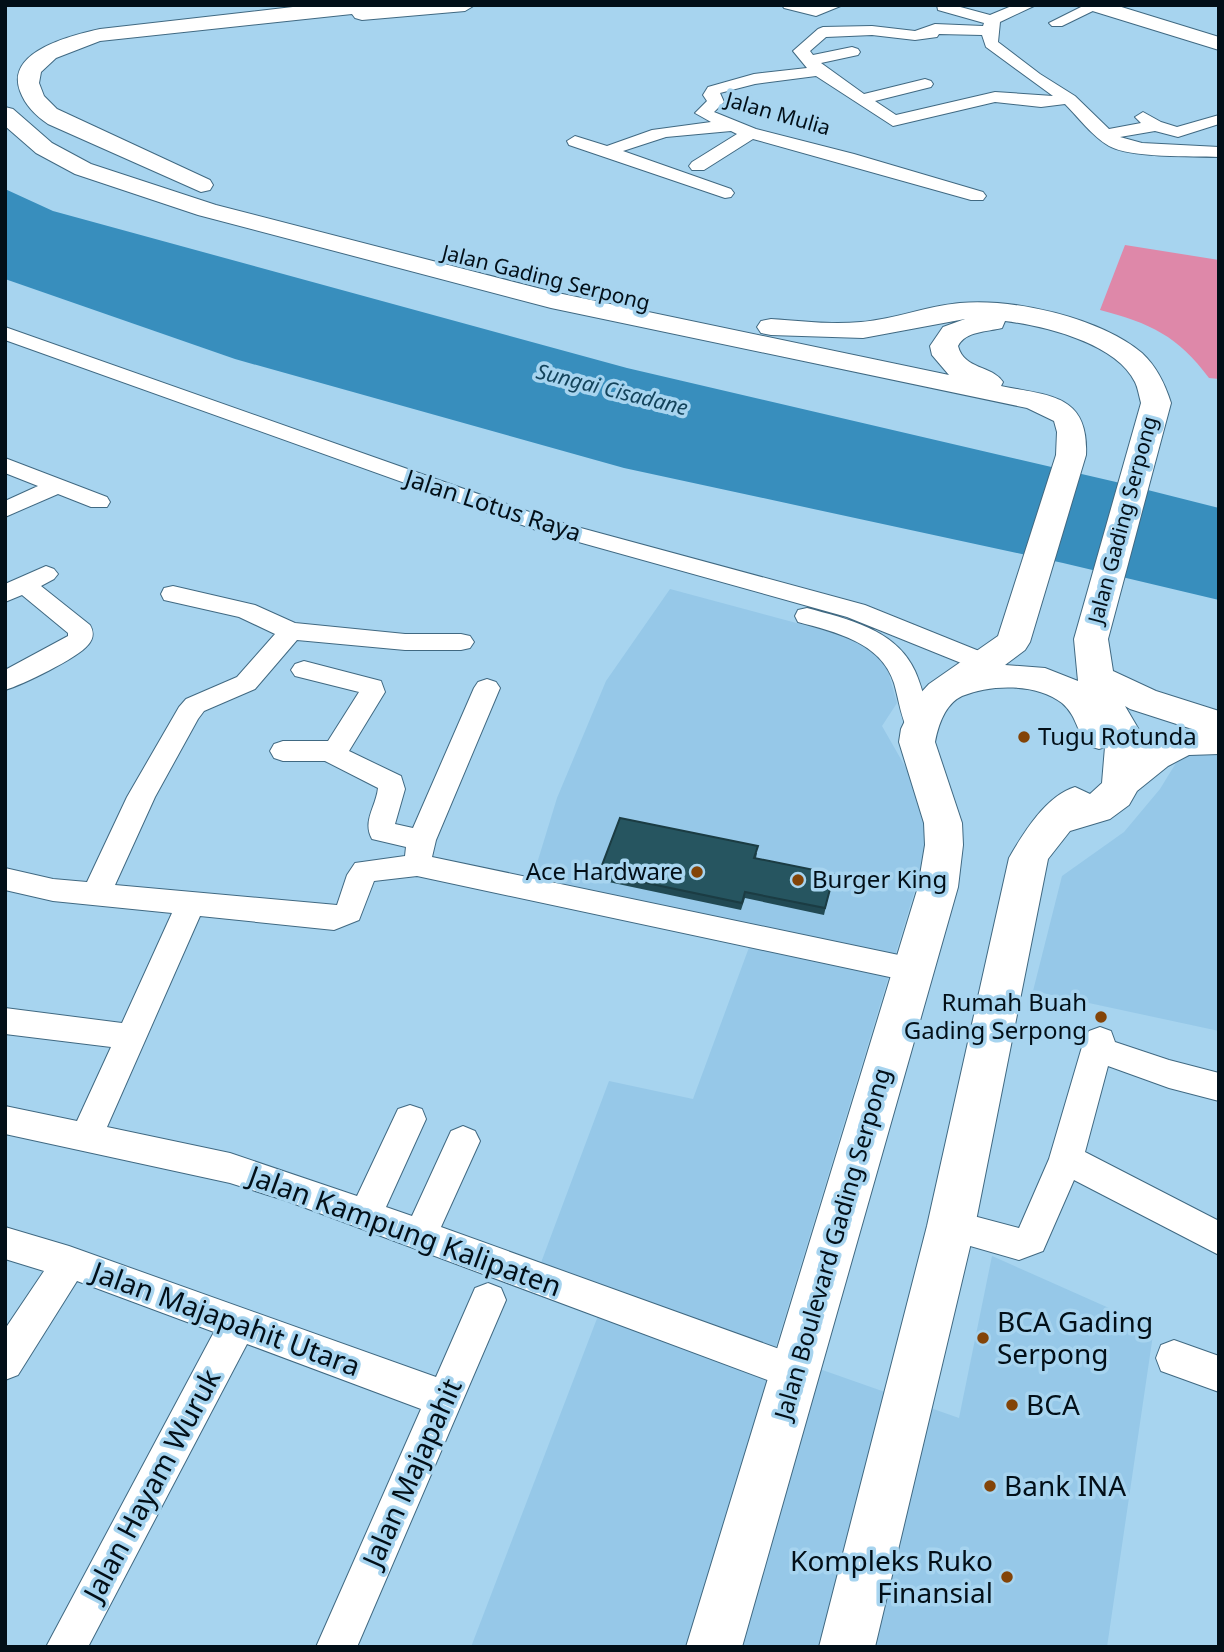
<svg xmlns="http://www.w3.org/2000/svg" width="1224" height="1652" font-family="'Noto Sans',sans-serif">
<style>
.built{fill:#96c8e8}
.green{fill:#de88a9}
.water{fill:#388ebd}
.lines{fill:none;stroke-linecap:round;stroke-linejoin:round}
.minor-casing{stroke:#406982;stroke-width:2}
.primary-casing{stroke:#406982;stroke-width:2}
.minor{fill:#fff;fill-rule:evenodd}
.primary{fill:#fff;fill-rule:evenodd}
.wall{fill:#214953}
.building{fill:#265560;stroke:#1b3c43;stroke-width:2}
.poi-dot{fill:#834408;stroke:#a7d4ef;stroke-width:2.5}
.labels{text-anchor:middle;stroke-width:7;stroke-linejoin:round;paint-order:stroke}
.far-street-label{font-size:21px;fill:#020f18;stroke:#a7d4ef}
.far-water-label{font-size:21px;font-style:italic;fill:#13435b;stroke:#a7d4ef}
.street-label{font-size:24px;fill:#020f18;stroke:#a7d4ef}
.poi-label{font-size:24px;fill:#020f18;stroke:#a7d4ef;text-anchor:start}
.near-street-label{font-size:28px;fill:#020f18;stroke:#a7d4ef}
.near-poi-label{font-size:28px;fill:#020f18;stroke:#a7d4ef;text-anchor:start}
</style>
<rect width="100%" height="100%" fill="#a7d4ef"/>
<path class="built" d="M670 589 856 639 886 664 897 703 882 726 910 775 929 844 774 1353 959 1418 992 1256 1154 1328 1107 1647H471L606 1295 539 1268 609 1081 693 1099 751 942 527 896 557 798 606 681Z
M1219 743V1031L1033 991 1062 876 1124 832 1160 789 1187 745Z"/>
<path class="green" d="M1125 245 1219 260V379L1209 378C1178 336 1150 323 1100 310Z"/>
<path class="water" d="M5 189 53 211 627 368 1116 482 1219 508V600L1063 563 624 468 235 359 5 279Z"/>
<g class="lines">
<defs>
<path id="minor" d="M782 5H843L816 16 784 8Z
M937 5H953L990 15 1014 5H1036L1000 22 998 42 1040 74 1075 96 1109 129 1141 123 1135 117 1143 112 1161 122 1177 127 1219 115V124L1178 137 1155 131 1120 137 1142 143 1219 147V157C1193 156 1130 158 1109 146 1092 136 1079 118 1065 104L1041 107 995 102 893 126 816 76 755 84 720 93 724 102 714 112 756 129 854 154 983 192 986 196 983 200H971L753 139 704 170H692L689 166 692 162 737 134 731 131 666 137 623 151 731 189 734 193 731 197 725 198 569 145 567 141 575 136 607 146 652 130 711 122 695 113 707 101 703 95 708 87 754 74 807 68 793 51 818 29 823 27 872 26 915 31 935 24 983 26 984 23 938 10ZM939 34 982 35 986 47 1053 96 995 92 896 115 875 101 931 87 933 84 931 81 925 79 864 94 821 63 858 55 860 52 858 49 852 47 813 55 810 51 826 37 872 35 915 40 937 37Z
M1085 5 1103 6 1062 26H1052L1049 23Z
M5 327 555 521 865 605 994 657 998 663 994 669 985 672 976 669 847 617 539 531 5 340Z
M5 458 107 497 110 502 107 507H91L58 494 5 517V501L38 486 5 473Z
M46 566 54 569 58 574 54 579 41 586 90 625C94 632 94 638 88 645 78 658 22 685 5 690V670L68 636V633L22 595 5 602V584Z
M173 586 255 605 295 623 405 634H461L470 636 474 642 470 648 461 650H405L297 640 255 689 204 711 198 719 155 797 115 885 337 905 347 875 355 863 405 856 406 847 372 839C362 821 376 807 378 788L325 761H283L274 758 270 751 274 744 283 741H328L359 692 295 676 291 670 295 664 304 661 381 681 385 692 349 751 401 776 405 789 395 824 413 828 474 688 478 682 487 679 496 682 500 688 436 840 432 857 913 958 924 961 928 970 924 979 913 982 417 876 374 881 359 920 334 930 200 916 107 1127 230 1153 357 1196 398 1109 410 1105 422 1109 426 1119 386 1207 412 1216 451 1131 463 1126 475 1131 480 1141 441 1227 810 1360 815 1373 810 1386 797 1391 287 1201 230 1183 5 1134V1106L77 1121 111 1047 5 1034V1008L122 1023 172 913 53 901 5 890V868L53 879 87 882 127 797 179 707 186 699 237 677 275 634 239 617 164 600 161 594 164 588Z
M807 608C847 619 896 629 915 671 923 689 927 709 932 728L928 735 919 737 910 735C901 719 899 700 894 683 881 642 835 632 798 622L795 616 798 610Z
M1100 1027 1111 1031 1115 1042 1169 1060 1219 1073V1101L1169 1088 1108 1066 1085 1152 1219 1221V1255L1074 1180 1043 1251 1019 1260 939 1237 934 1226 939 1215 951 1210 1019 1228 1049 1159 1084 1040 1089 1031Z
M5 1227 69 1246 436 1377 475 1288 488 1283 501 1288 506 1300 357 1647H316L421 1409 247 1344 88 1647H46L214 1332 77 1281 18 1375 5 1380V1329L44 1271 5 1259Z
M1174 1340 1219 1356V1392L1161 1371 1156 1358 1161 1345Z"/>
<path id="primary" d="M310 5H475L465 11 362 20 355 18 352 14 100 41 56 58 41 72 39 83 44 96 57 109 210 180 213 185 210 190 201 192 48 124C36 116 25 105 20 91 5 51 73 35 100 29Z
M1083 5H1115L1219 37V50L1086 9Z
M5 107 13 109 52 143 91 164 216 205 553 292 949 375 932 355 930 346 943 327 965 319 863 338 771 335 761 333 757 327 761 321 771 319C801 321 831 325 861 322 895 319 927 306 960 303 1014 298 1100 318 1142 353 1157 367 1165 384 1171 403L1108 639 1113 671 1156 691 1219 711V754L1189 755 1168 766 1137 791 1129 805 1110 819 1070 831 1048 859 975 1226 875 1647H819L927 1226 1009 858C1024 832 1046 796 1075 787L1090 794 1102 783 1105 747 1099 749 1086 745C1077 730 1076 715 1062 703 1036 683 991 684 962 696 945 704 938 726 935 742L962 823 963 845 958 887 742 1647H686L918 887 925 845 924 823 899 742 901 729 916 698 929 684 998 636 1056 455 1057 432 1054 421 1027 408 551 308 198 215 75 174 36 153 5 126ZM1005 321C1044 326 1116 343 1135 382 1138 388 1139 396 1141 403L1074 639 1078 681 1045 668 1005 665 1025 650 1030 642 1086 455C1089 394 1049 396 1001 386L1003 382C992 365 964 370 958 346 966 331 986 332 1002 328ZM1125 706 1130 709 1192 729 1164 736 1142 748V735Z"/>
</defs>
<use href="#minor" class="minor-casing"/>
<use href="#primary" class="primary-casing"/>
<use href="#minor" class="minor"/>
<use href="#primary" class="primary"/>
</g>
<path class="wall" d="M757 853 756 858 832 880 824 915 745 898 741 910 599 880V873Z"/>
<path class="building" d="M620 818 758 846 754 858 834 874 825 908 745 892 742 903 599 873Z"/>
<g class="poi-dot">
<circle cx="1024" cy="737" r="7"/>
<circle cx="697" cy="872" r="7"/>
<circle cx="798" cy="880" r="7"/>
<circle cx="1101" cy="1017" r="7"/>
<circle cx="983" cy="1338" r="7"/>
<circle cx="1012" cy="1405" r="7"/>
<circle cx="990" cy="1486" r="7"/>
<circle cx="1007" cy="1577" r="7"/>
</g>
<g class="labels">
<g class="far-street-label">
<text transform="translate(778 114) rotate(16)" y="7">Jalan Mulia</text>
<text transform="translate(546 278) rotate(14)" y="7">Jalan Gading Serpong</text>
<text transform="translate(1123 520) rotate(-75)" y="7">Jalan Gading Serpong</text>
</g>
<g class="far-water-label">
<text transform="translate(612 390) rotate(14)" y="7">Sungai Cisadane</text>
</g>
<g class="street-label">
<text transform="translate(493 506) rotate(18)" y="8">Jalan Lotus Raya</text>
<text transform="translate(833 1244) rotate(-74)" y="8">Jalan Boulevard Gading Serpong</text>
</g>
<g class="poi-label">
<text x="1038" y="745">Tugu Rotunda</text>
<text x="683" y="880" text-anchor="end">Ace Hardware</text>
<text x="812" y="888">Burger King</text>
<text x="1087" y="1011" text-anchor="end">Rumah Buah<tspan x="1087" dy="28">Gading Serpong</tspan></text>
</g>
<g class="near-street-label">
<text transform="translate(405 1231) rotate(20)" y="10">Jalan Kampung Kalipaten</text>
<text transform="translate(226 1319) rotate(20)" y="10">Jalan Majapahit Utara</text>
<text transform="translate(412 1473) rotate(-66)" y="10">Jalan Majapahit</text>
<text transform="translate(152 1485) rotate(-62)" y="10">Jalan Hayam Wuruk</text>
</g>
<g class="near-poi-label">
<text x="997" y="1332">BCA Gading<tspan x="997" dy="32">Serpong</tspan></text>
<text x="1026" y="1415">BCA</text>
<text x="1004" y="1496">Bank INA</text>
<text x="993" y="1571" text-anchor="end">Kompleks Ruko<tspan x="993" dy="32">Finansial</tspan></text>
</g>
</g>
<rect width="1224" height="1652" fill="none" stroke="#020f18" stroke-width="14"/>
</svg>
